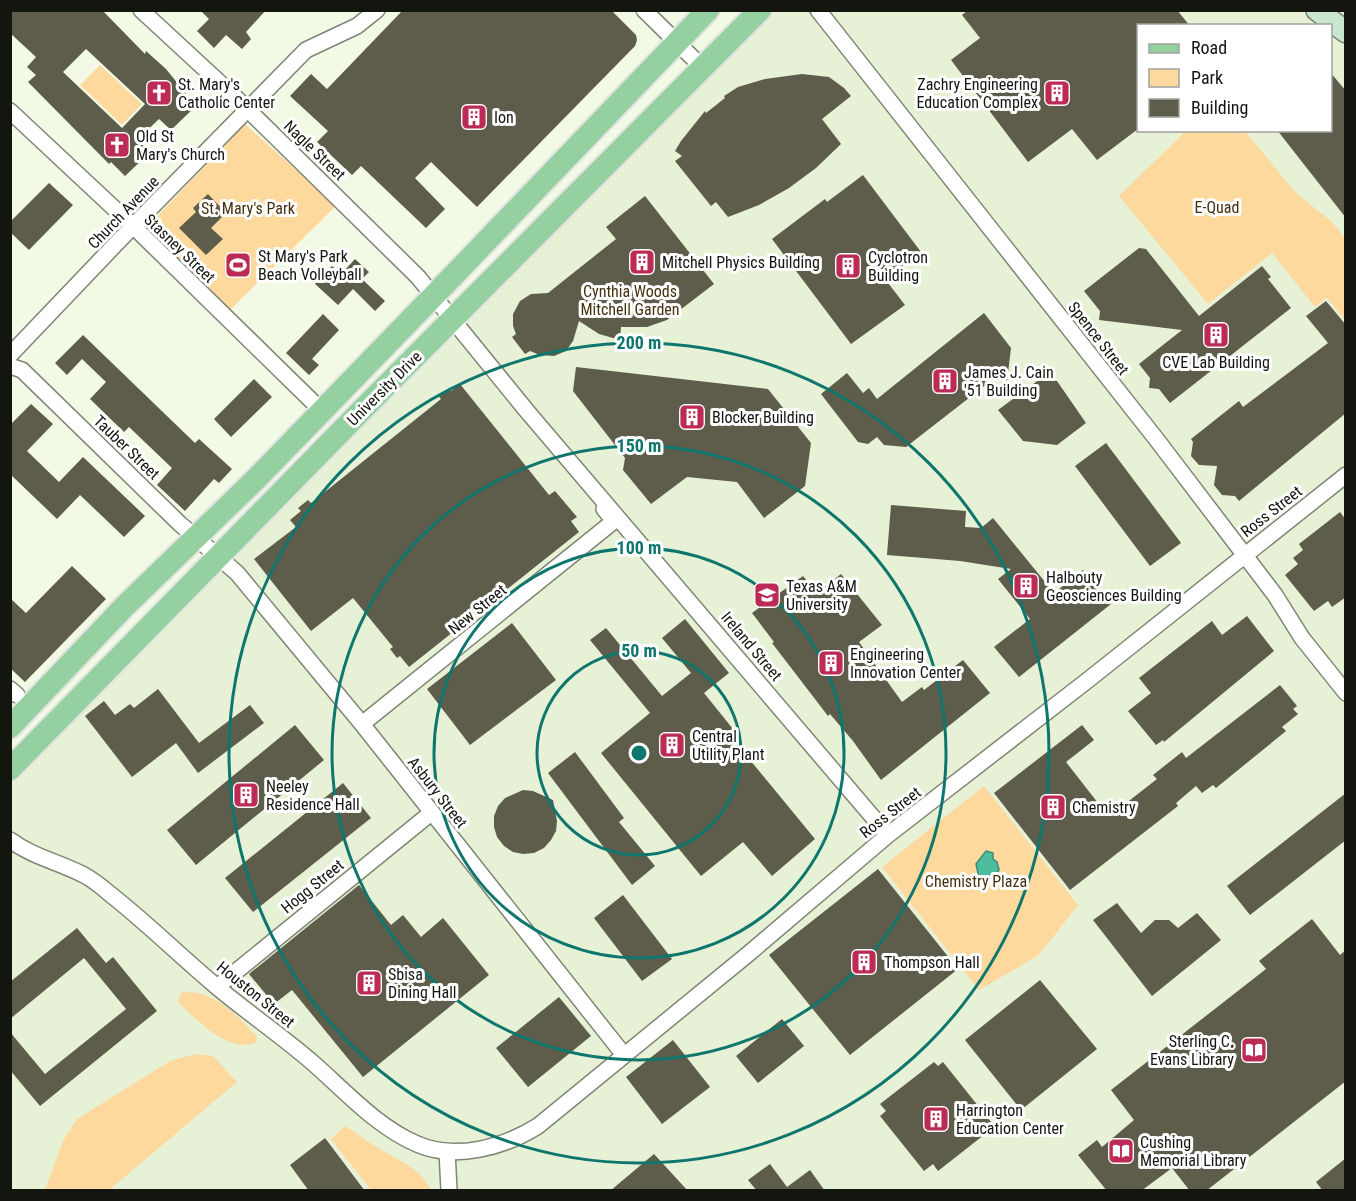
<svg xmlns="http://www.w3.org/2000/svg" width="1356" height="1201" font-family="'Roboto Condensed',sans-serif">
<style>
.built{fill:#e7f1d6;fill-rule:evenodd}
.green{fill:#fed99e}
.water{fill:#4ebd9d;stroke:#3c8b72;stroke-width:1.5}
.building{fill:#5e5c4a;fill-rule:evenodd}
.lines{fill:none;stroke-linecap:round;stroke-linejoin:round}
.street-casing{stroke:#7f8674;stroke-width:18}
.secondary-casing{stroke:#7f8674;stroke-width:24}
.primary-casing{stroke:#e3e3e2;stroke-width:26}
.street{stroke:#fff;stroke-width:15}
.secondary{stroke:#c9e7d0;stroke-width:21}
.primary{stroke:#94d0a0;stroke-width:22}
.ring{fill:none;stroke:#0f766e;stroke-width:3}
.labels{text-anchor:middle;stroke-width:6;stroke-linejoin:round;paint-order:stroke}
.poi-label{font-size:16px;fill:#13150f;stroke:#fff;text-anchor:start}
.street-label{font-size:16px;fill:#13150f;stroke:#fff}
.park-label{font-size:16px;fill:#44300d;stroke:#fff}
.centre{fill:#0f766e;stroke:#fff;stroke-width:3}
.ring-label{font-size:18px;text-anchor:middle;font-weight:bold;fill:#0f766e;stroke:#fff;stroke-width:6;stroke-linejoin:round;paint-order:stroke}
</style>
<rect width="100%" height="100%" fill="#f2fae6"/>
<path class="built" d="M772 11H1345V1190H11L10 782 286 491 604 180ZM1138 26H1330V130H1138Z"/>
<path class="green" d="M100 65 142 104 122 125 80 85Z
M245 124 336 206 227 313 146 228Z
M1186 131H1245L1295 192 1332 222 1345 238V320L1327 298 1315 307 1272 253 1208 304 1119 196Z
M984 786 1078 905 1039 955 979 990 882 867Z
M186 992C217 992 235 1015 256 1035L257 1042C229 1055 196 1019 178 1002L181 993Z
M196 1054 213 1056 237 1082 109 1190H45L63 1141 77 1119 170 1061Z
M345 1126C358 1134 371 1144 385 1152 404 1163 420 1169 431 1190H371L331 1139Z"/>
<path class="water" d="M986 851 993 853V859L997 862 999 870 996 875H989L985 880H981L979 878 976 864Z"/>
<path class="building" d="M10 10H102L145 54 146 51 166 69 196 106 171 130 159 119 137 140 144 146 139 151 145 157 125 176 111 162 109 164 28 82 36 75 27 67 36 57 10 33ZM86 49 145 104 122 128 63 72Z
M200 10H266L246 32 251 39 242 49 226 35 214 48 197 31 209 19Z
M403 10H611L636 35 637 40 635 46 477 207 431 162 415 178 445 209 426 228 361 166 352 175 317 142 328 131 290 96 311 74 327 89Z
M968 10H1177L1190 26H1138V129L1097 160 1072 129 1028 162 951 60 980 38 962 15Z
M1330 72 1346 91V218L1277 130H1330Z
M802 74 829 77 844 88 851 96 822 119 841 144 816 168 789 188 759 205 728 217 716 202 711 206 675 161 682 156 675 151 681 141 705 111 706 113 725 98 724 96 738 87 765 79Z
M863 175 921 252 885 279 905 305 851 344 772 239 825 199 827 202Z
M49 183 73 205 29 250 10 232V222Z
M208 194 226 213 211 228 223 239 206 255 179 228 196 212 193 208Z
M645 196 714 284 667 320 647 327H621L620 340 599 334 579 321 573 341 566 351 554 356 540 355 530 351 525 354 512 337 516 334 513 326V314L520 301 531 294 548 293 616 239 606 227Z
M1139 248 1146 249 1199 316 1262 266 1271 277 1268 279 1291 308 1170 403 1159 389 1149 388 1150 378 1139 364 1182 330 1099 320 1100 311 1084 291Z
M355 259 369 272 362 279 385 301 375 311 353 289 338 305 315 284 332 266 341 274Z
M1326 301 1346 325V413L1239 501 1235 496 1222 495 1214 485 1217 466 1199 465 1191 456 1193 442 1191 439 1239 401 1243 407 1328 343 1306 316Z
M984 313 1011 348 1007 381 1001 373 906 447 884 445 877 437 868 444 858 442 821 394 847 373 863 393 869 388 877 399Z
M323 314 339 330 312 359 319 365 309 375 286 353Z
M83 335 195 443 199 439 232 469 219 483 214 479 185 511 157 485 172 468 129 427 124 432 90 399 106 382 82 359 67 375 55 363Z
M576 367 768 389 811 443 805 486 764 518 737 482 687 477 651 504 623 470 625 458 573 391Z
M254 379 272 397 231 437 214 419Z
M1040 379 1057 381 1086 423 1057 445 1023 441 998 410Z
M460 384 549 495 555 491 577 517 571 521 579 532 409 667 400 656 397 658 390 649 393 647 353 598 311 631 254 559 296 527 290 520 301 511 298 508 308 500 311 503 441 399 439 397 449 389 451 391Z
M31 404 53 424 27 451 59 482 83 457 145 516 124 537 80 495 57 519 10 474V425Z
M1106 443 1181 543 1150 566 1075 466Z
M891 505 966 511 965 527 981 528 993 518 1054 593 1083 570 1111 604 1019 677 994 647 1030 619 998 579 1011 569 960 561 887 555Z
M1340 512 1346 520V597L1332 607 1328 601 1314 611 1285 575 1298 564 1293 558 1303 550 1299 544Z
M72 566 106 599 25 682 10 668V598L26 613Z
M841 574 882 625 859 642 902 702 922 687 924 690 963 660 990 693 881 780 853 741 830 714 828 716 772 643 774 642 752 613 803 576 817 593Z
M1247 616 1274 651 1164 742 1163 740 1156 745 1128 711 1151 693 1139 678 1212 621 1222 635Z
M685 619 729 673 704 693 741 739 736 743 815 839 772 876 743 842 701 876 601 753 650 713 590 640 606 628 662 696 691 673 662 638Z
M512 623 556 680 470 745 427 689Z
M1280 685 1297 706 1293 709 1298 714 1282 727 1286 731 1216 788 1213 785 1202 793 1196 786 1176 803 1178 806 1070 890 994 793 1082 725 1094 740 1066 762 1105 812 1122 800 1125 804 1157 779 1153 775 1182 752 1186 758Z
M158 689 199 743 250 705 264 723 198 773 176 743 132 777 85 716 104 701 115 715 130 704 134 708Z
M295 725 324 760 196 865 167 830Z
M575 752 624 818 619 822 655 866 632 885 548 773Z
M343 783 371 818 253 912 225 878Z
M523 790 533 791 553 800 557 821 556 831 551 840 544 848 534 853 523 854 513 852 504 846 497 837 494 827V816L498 806 505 798Z
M1346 793V840L1250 915 1227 886Z
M878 869 958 969 850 1055 769 955Z
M359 885 391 925 403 915 421 937 443 918 489 975 363 1077 292 990 274 1004 249 974Z
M623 895 672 959 642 981 594 918Z
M1117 903 1141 933 1155 920H1169L1178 928 1197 913 1221 940 1152 996 1093 920Z
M1312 919 1340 955 1346 950V1081L1206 1191H1190L1172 1168 1141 1191H1107L1078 1155 1097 1140 1102 1147 1134 1120 1111 1090 1266 969 1259 961Z
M77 928 106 963 113 957 157 1011 40 1106 10 1070V1032L45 1074 126 1009 84 958 10 1019V982Z
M1040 980 1097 1049 1021 1110 965 1040Z
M559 997 591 1036 528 1087 496 1048Z
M782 1019 804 1046 758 1083 736 1056Z
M673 1040 710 1087 662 1124 626 1077Z
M934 1062 938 1066 943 1062 991 1122 986 1127 989 1131 938 1171 933 1164 924 1171 880 1116 886 1111 880 1104Z
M325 1138 365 1191H309L290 1165Z
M654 1154 688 1191H610Z
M1346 1158V1191H1323L1316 1182Z
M770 1164 787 1187 810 1170 825 1191H757L748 1180Z"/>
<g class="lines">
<defs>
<path id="street" d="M141 10 233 95 418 277 526 410 888 835
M644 10 703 68
M818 10 1157 440 1275 595 1302 638 1346 693
M10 111 133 226 323 412
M10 355 133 226 306 50 357 26 377 10
M10 366 22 370 180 524 237 573 362 724 624 1055
M10 689 17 695
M362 724 614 521 604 509
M10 840C33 857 59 862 84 875 93 880 102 887 110 894 147 923 180 956 217 987 248 1013 282 1036 313 1063 345 1091 377 1127 417 1144 456 1161 504 1147 538 1126L747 955 888 835 1088 680 1346 475
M217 987 431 813
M447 1151 449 1190"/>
<path id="secondary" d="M1317 10 1346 32"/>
<path id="primary" d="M10 727 124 607 256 479 450 279 708 10
M10 769 367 405 760 10"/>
</defs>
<use href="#street" class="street-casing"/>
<use href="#secondary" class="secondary-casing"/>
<use href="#primary" class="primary-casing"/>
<use href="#street" class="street"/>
<use href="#secondary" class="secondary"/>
<use href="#primary" class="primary"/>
</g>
<g class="ring">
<circle cx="639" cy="753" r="102"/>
<circle cx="639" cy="753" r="205"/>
<circle cx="639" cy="753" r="307"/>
<circle cx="639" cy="753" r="410"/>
</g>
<defs>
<symbol id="church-square" viewBox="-11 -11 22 22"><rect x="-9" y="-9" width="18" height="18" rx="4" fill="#bb2b55" stroke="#fff"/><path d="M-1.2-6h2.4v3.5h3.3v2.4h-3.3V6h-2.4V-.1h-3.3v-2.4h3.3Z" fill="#fff"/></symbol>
<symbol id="building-square" viewBox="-11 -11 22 22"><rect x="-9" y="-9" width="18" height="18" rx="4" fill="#bb2b55" stroke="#fff"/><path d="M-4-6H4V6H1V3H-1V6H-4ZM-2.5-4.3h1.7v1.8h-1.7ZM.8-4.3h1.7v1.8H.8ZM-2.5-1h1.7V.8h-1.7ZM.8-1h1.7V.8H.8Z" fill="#fff"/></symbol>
<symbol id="stadium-square" viewBox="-11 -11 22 22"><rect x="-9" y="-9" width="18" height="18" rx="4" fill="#bb2b55" stroke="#fff"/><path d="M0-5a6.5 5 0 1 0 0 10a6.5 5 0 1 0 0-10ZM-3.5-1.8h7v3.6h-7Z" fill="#fff"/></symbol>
<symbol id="university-square" viewBox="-11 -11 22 22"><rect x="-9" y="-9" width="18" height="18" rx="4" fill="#bb2b55" stroke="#fff"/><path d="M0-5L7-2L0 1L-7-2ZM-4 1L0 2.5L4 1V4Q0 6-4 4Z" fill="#fff"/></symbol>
<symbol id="library-square" viewBox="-11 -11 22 22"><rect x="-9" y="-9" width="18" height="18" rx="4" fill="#bb2b55" stroke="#fff"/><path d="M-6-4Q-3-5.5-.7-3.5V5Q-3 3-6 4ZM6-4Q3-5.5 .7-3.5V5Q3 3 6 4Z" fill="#fff"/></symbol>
</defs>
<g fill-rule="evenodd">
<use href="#church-square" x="144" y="78" width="30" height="30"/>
<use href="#building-square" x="1042" y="78" width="30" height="30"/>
<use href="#building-square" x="459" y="102" width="30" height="30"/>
<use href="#church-square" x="102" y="130" width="30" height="30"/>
<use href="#building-square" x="627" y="247" width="30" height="30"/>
<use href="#stadium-square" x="223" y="250" width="30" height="30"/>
<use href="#building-square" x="833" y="251" width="30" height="30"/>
<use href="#building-square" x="1201" y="320" width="30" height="30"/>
<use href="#building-square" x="930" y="366" width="30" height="30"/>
<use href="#building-square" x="677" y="402" width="30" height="30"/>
<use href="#building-square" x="1011" y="571" width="30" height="30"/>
<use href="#university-square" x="752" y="580" width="30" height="30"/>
<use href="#building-square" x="816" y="648" width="30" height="30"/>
<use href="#building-square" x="657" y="730" width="30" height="30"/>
<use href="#building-square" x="231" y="780" width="30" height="30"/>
<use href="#building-square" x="1038" y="792" width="30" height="30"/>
<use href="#building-square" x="849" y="947" width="30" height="30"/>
<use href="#building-square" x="354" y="968" width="30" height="30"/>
<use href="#library-square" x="1239" y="1035" width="30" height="30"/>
<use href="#building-square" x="921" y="1104" width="30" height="30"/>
<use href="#library-square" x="1106" y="1136" width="30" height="30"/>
</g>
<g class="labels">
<g class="poi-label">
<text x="178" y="90">St. Mary's<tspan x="178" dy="18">Catholic Center</tspan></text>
<text x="1038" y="90" text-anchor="end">Zachry Engineering<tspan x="1038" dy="18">Education Complex</tspan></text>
<text x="494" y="123">Ion</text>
<text x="136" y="142">Old St<tspan x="136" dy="18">Mary's Church</tspan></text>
<text x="258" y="262">St Mary's Park<tspan x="258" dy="18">Beach Volleyball</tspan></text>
<text x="868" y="263">Cyclotron<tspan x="868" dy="18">Building</tspan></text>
<text x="662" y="268">Mitchell Physics Building</text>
<text x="1216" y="368" text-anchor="middle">CVE Lab Building</text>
<text x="964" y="378">James J. Cain<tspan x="964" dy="18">'51 Building</tspan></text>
<text x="712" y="423">Blocker Building</text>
<text x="1046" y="583">Halbouty<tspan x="1046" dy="18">Geosciences Building</tspan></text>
<text x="786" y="592">Texas A&amp;M<tspan x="786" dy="18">University</tspan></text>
<text x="850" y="660">Engineering<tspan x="850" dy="18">Innovation Center</tspan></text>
<text x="692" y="742">Central<tspan x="692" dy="18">Utility Plant</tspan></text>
<text x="266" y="792">Neeley<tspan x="266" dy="18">Residence Hall</tspan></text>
<text x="1072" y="813">Chemistry</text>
<text x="884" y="968">Thompson Hall</text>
<text x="388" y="980">Sbisa<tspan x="388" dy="18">Dining Hall</tspan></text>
<text x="1234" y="1047" text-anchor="end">Sterling C.<tspan x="1234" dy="18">Evans Library</tspan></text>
<text x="956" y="1116">Harrington<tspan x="956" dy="18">Education Center</tspan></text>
<text x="1140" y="1148">Cushing<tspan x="1140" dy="18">Memorial Library</tspan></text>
</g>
<g class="street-label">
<text transform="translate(315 150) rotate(44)" y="6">Nagle Street</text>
<text transform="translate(123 212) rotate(-46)" y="6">Church Avenue</text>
<text transform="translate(180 248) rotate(44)" y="6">Stasney Street</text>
<text transform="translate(1099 338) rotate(52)" y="6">Spence Street</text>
<text transform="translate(384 388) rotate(-45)" y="6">University Drive</text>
<text transform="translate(127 447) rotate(44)" y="6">Tauber Street</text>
<text transform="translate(1271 511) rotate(-38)" y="6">Ross Street</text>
<text transform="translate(477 609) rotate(-39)" y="6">New Street</text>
<text transform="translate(752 646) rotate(50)" y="6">Ireland Street</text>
<text transform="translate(438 792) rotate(52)" y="6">Asbury Street</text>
<text transform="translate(890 812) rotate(-38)" y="6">Ross Street</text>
<text transform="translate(312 886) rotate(-39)" y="6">Hogg Street</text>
<text transform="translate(256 994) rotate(39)" y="6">Houston Street</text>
</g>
<g class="park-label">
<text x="1217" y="213">E-Quad</text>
<text x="248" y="214">St. Mary's Park</text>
<text x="630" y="297">Cynthia Woods<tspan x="630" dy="18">Mitchell Garden</tspan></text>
<text x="976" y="887">Chemistry Plaza</text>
</g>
</g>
<circle cx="639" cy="753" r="9" class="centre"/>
<g class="ring-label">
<text x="639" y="349">200 m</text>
<text x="639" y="452">150 m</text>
<text x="639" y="554">100 m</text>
<text x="639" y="657">50 m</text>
</g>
<rect width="1356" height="1201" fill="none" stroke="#13150f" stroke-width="24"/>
<rect x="1137" y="24" width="195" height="108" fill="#ffffff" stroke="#a1a19f" stroke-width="1.5"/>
<rect x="1149" y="44" width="30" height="9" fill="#94d0a0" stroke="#a1a19f" stroke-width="1.5"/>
<text x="1191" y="54" font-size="18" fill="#13150f">Road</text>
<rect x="1149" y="69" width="30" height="18" fill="#fed99e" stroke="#a1a19f" stroke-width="1.5"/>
<text x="1191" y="84" font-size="18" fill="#13150f">Park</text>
<rect x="1149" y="99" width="30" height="18" fill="#5e5c4a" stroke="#a1a19f" stroke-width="1.5"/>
<text x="1191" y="114" font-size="18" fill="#13150f">Building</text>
</svg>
